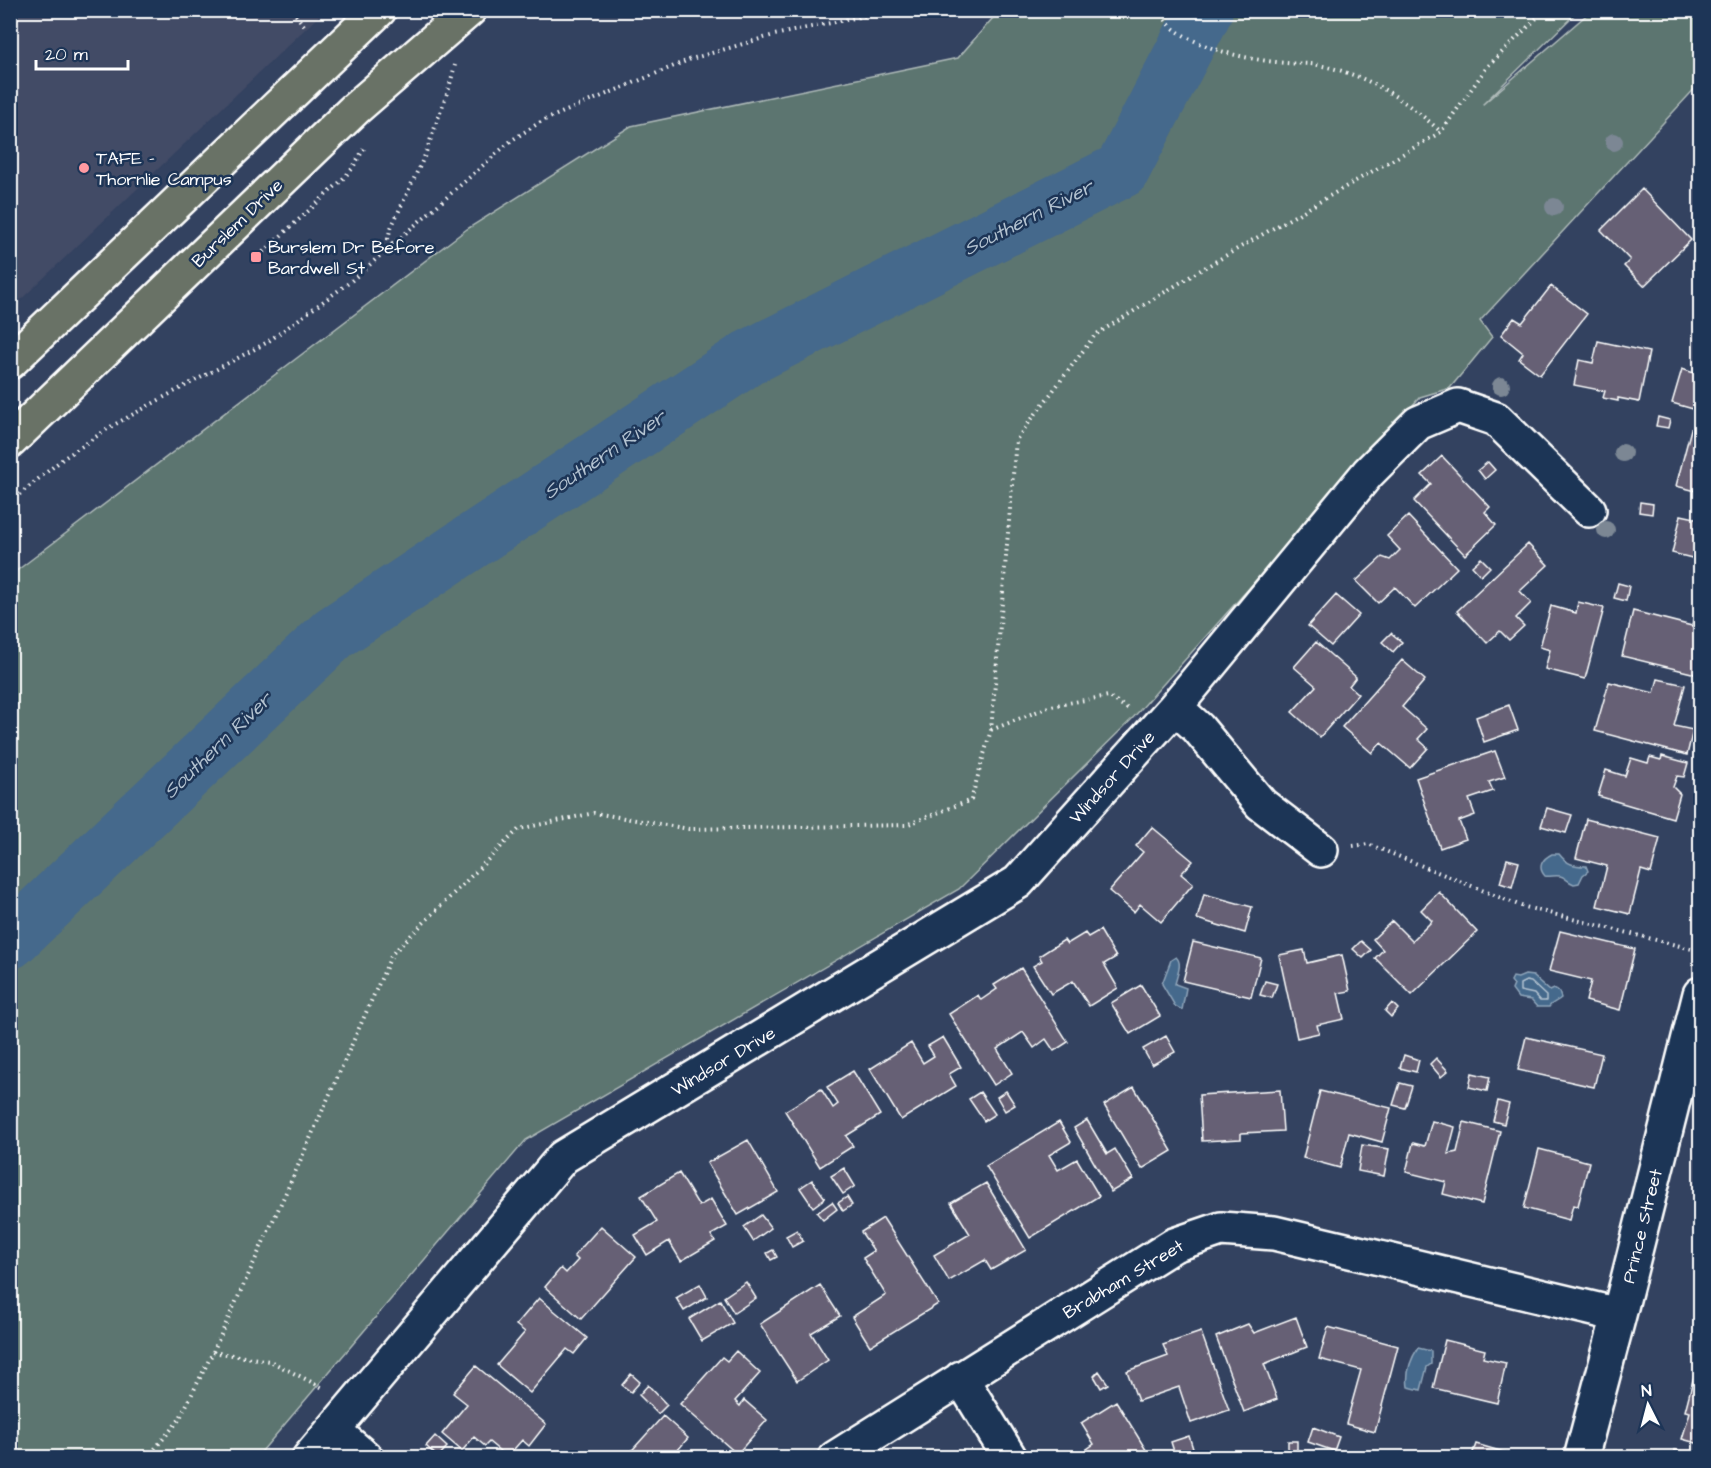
<svg xmlns="http://www.w3.org/2000/svg" width="1711" height="1468" font-family="'Architects Daughter',sans-serif">
<style>
.built{fill:#424b66}
.green{fill:#5c7470;stroke:#aebab8;stroke-width:1.5}
.water{fill:#44698c;stroke:#8fa5ba;stroke-width:1.5}
.lines{fill:none;stroke-linecap:round;stroke-linejoin:round}
.shore{stroke:#b4c3d1;stroke-width:1.5}
.river{stroke:#44698c;stroke-width:56}
.building{fill:#666174;stroke:#fff;stroke-width:1.5}
.minor-casing{stroke:#fff;stroke-width:38}
.major-casing{stroke:#fff;stroke-width:38}
.path{stroke:#fff;stroke-width:4;stroke-dasharray:1.5 4.5;stroke-linecap:butt}
.minor{stroke:#1d3557;stroke-width:33}
.major{stroke:#697266;stroke-width:33}
.tree{fill:#7b8794}
.poi-dot{fill:#ff9aa2;stroke:#1d3557;stroke-width:2}
.labels{text-anchor:middle;stroke-width:5;stroke-linejoin:round;paint-order:stroke}
.poi-label{font-size:18px;fill:#fff;stroke:#1d3557;text-anchor:start}
.street-label{font-size:18px;fill:#fff;stroke:#1d3557}
.water-label{font-size:20px;font-style:italic;fill:#b4c3d1;stroke:#1d3557}
</style>
<rect width="100%" height="100%" fill="#334260"/>
<filter id="ink" filterUnits="userSpaceOnUse"><feTurbulence type="fractalNoise" baseFrequency=".0167" numOctaves="2"/><feDisplacementMap in="SourceGraphic" scale="12" xChannelSelector="R" yChannelSelector="G"/><feConvolveMatrix kernelMatrix="1 2 1 2 8 2 1 2 1" color-interpolation-filters="sRGB"/></filter>
<g filter="url(#ink)">
<path class="built" d="M11 10H324V11L11 309Z"/>
<path class="green" d="M999 11H1578L1482 105 1591 11H1700V83L1480 321 1492 337 1450 388 1420 397 1132 719 959 889 526 1140 257 1457 11 1458V575L467 229 631 126 958 58Z"/>
<path class="water" d="M1552 854H1559C1567 864 1573 866 1586 866L1588 871 1583 875 1579 883 1574 884C1569 882 1567 880 1563 877 1558 874 1551 877 1545 876 1537 867 1542 859 1552 854Z
M1176 957C1183 963 1177 975 1175 984L1186 988 1182 1010 1175 1006 1162 984 1171 960Z
M1525 975 1533 976 1550 991 1554 989 1559 992 1561 998C1557 1002 1552 1002 1549 1007H1537L1531 1000 1518 998 1512 990 1514 985 1511 981 1513 977 1518 978Z
M1418 1348 1431 1351V1364L1427 1367 1421 1390 1408 1387C1406 1373 1410 1360 1418 1348Z"/>
<g class="lines">
<path class="shore" d="M1526 981 1531 982 1546 996V1001H1540L1534 994 1520 991V984Z"/>
<path class="river" d="M10 941 334 633 748 358 1122 170 1205 10"/>
</g>
<path class="building" d="M1642 189 1691 240 1644 286 1624 266 1630 260 1601 230Z
M1551 286 1587 314 1540 375 1519 359 1523 353 1501 335 1514 318 1522 323Z
M1598 341 1649 352 1639 402 1618 398V401L1603 398 1605 391 1574 385 1579 360 1593 363Z
M1682 369 1700 375V411L1672 403Z
M1658 417 1670 420 1668 428 1656 426Z
M1691 429 1700 431V492L1676 486Z
M1442 456 1490 507 1485 512 1496 525 1465 555 1414 501 1431 484 1422 475Z
M1488 462 1495 470 1485 479 1478 470Z
M1640 502 1653 504 1652 514 1639 512Z
M1681 515 1700 519V560L1672 553Z
M1408 516 1457 568 1415 608 1395 587 1378 603 1356 581 1382 557 1390 560 1400 550 1387 536Z
M1528 544 1548 565 1520 591 1531 603 1516 618 1524 626 1509 640 1500 631 1487 643 1457 611Z
M1481 558 1490 567 1481 576 1472 566Z
M1618 583 1629 586 1626 601 1614 598Z
M1336 595 1359 615 1331 646 1308 626Z
M1578 602 1604 608 1585 679 1545 669 1550 650 1540 647 1551 606 1576 613Z
M1697 606 1700 607V675L1622 656 1633 611 1692 626Z
M1391 633 1402 642 1393 652 1382 642Z
M1316 642 1356 677 1349 686 1358 694 1320 737 1292 712 1316 686 1294 667Z
M1402 660 1425 680 1402 707 1427 729 1418 739 1428 748 1410 768 1381 743 1372 753 1342 727Z
M1658 679 1685 685 1674 726 1693 730 1687 755 1595 731 1609 682 1654 693Z
M1509 705 1518 730 1484 742 1476 717Z
M1495 751 1505 777 1489 782 1493 791 1469 799 1475 815 1459 821 1466 839 1440 848 1416 778Z
M1662 756 1688 763 1684 777 1677 776 1673 787 1680 794 1673 818 1598 796 1606 770 1625 776 1631 758 1648 763 1650 757 1661 760Z
M1547 808 1572 815 1566 833 1541 826Z
M1586 819 1660 838 1651 873 1641 870 1630 914 1597 906 1607 866 1576 858Z
M1152 827 1193 861 1181 874 1193 884 1161 922 1140 904 1134 912 1109 891 1143 852 1136 846Z
M1507 859 1519 862 1512 887 1500 883Z
M1439 892 1477 932 1412 995 1375 958 1383 950 1373 939 1392 921 1412 941 1432 921 1421 910Z
M1204 894 1252 907 1245 933 1197 919Z
M1100 930 1116 957 1104 964 1118 988 1089 1006 1073 981 1051 994 1033 966 1042 961 1039 956 1064 940 1067 944 1085 933 1088 937Z
M1560 931 1635 949 1620 1010 1586 1001 1591 981 1549 971Z
M1361 941 1371 950 1363 958 1353 949Z
M1193 942 1261 958 1251 997 1183 981Z
M1304 950 1307 963 1342 955 1350 991 1338 993 1344 1019 1317 1025 1319 1033 1297 1038 1279 955Z
M1021 968 1068 1042 1054 1051 1046 1039 1034 1048 1023 1032 997 1049 1012 1073 994 1085 949 1014 978 995 981 1000 997 989 994 985Z
M1265 981 1277 984 1272 998 1260 995Z
M1141 985 1160 1016 1130 1034 1111 1003Z
M1392 1003 1398 1009 1391 1017 1385 1011Z
M1166 1036 1175 1052 1152 1065 1143 1049Z
M943 1037 961 1067 949 1074 956 1086 901 1120 870 1069 911 1043 923 1063 934 1056 928 1046Z
M1526 1037 1602 1054 1594 1087 1518 1070Z
M1404 1055 1419 1060 1416 1072 1400 1068Z
M1436 1058 1448 1071 1441 1077 1430 1064Z
M853 1071 880 1115 846 1136 853 1146 820 1167 785 1111 821 1089 833 1108 838 1104 827 1087Z
M1472 1073 1490 1077 1487 1091 1469 1087Z
M1400 1083 1412 1086 1405 1108 1393 1105Z
M1134 1087 1172 1151 1142 1169 1104 1105Z
M1280 1090 1283 1131 1241 1133V1139L1202 1141 1199 1095Z
M1006 1091 1015 1105 1005 1111 997 1097Z
M1320 1091 1391 1108 1382 1142 1349 1133 1340 1168 1303 1158Z
M980 1092 995 1114 984 1121 969 1099Z
M1498 1101 1509 1104 1504 1124 1493 1121Z
M1087 1120 1107 1154 1115 1149 1133 1179 1111 1192 1074 1128Z
M1432 1121 1455 1127 1448 1154 1457 1152 1464 1122 1500 1131 1482 1204 1443 1194 1446 1182 1406 1172 1413 1143 1425 1146Z
M1059 1122 1071 1142 1049 1155 1058 1170 1077 1159 1099 1196 1030 1238 986 1166Z
M748 1140 778 1192 738 1215 707 1163Z
M1362 1145 1389 1149 1384 1176 1358 1171Z
M1539 1149 1589 1162 1578 1206 1573 1205 1569 1220 1524 1208Z
M844 1168 855 1186 843 1194 831 1176Z
M679 1173 699 1206 711 1199 727 1226 711 1235 715 1241 681 1261 669 1241 647 1255 635 1235 657 1222 641 1196Z
M812 1180 825 1198 813 1207 800 1188Z
M986 1183 1026 1250 991 1270 985 1260 949 1281 934 1255 970 1234 951 1203Z
M847 1197 852 1205 843 1211 838 1203Z
M832 1202 837 1209 823 1220 817 1213Z
M761 1215 771 1228 753 1241 744 1227Z
M883 1218 938 1304 870 1346 852 1317 886 1295 863 1258 874 1251 861 1232Z
M601 1226 636 1257 581 1319 545 1287 561 1268 566 1273 578 1260 574 1256Z
M797 1230 803 1241 792 1247 786 1236Z
M773 1250 777 1257 771 1260 767 1253Z
M746 1282 756 1298 734 1313 724 1297Z
M700 1284 707 1297 684 1311 676 1298Z
M820 1285 840 1316 811 1333 828 1360 797 1381 760 1324Z
M539 1298 587 1338 574 1354 567 1349 530 1393 497 1365 525 1332 516 1325Z
M720 1300 733 1323 702 1341 689 1319Z
M1296 1317 1307 1347 1264 1364 1277 1399 1244 1412 1216 1337 1248 1324 1254 1333Z
M1328 1327 1398 1346 1375 1432 1346 1424 1361 1370 1319 1359Z
M1201 1332 1229 1410 1191 1423 1179 1387 1138 1401 1127 1371 1168 1356 1163 1345Z
M1445 1340 1485 1350 1483 1358 1506 1363 1497 1403 1433 1388Z
M736 1351 760 1373 735 1401 740 1406 744 1400 767 1420 737 1454 680 1404 722 1357 727 1361Z
M476 1366 546 1424 529 1446 522 1440 507 1457 489 1442 485 1446 474 1437 462 1451 442 1434 467 1404 453 1393Z
M1099 1371 1108 1384 1101 1388 1094 1376Z
M631 1374 640 1382 631 1392 622 1385Z
M1694 1376 1700 1377V1444L1682 1439 1690 1412 1685 1411Z
M648 1385 667 1405 658 1414 639 1395Z
M1116 1401 1151 1458H1093L1087 1449 1094 1444 1081 1423Z
M663 1416 688 1438 671 1458H625Z
M1313 1427 1339 1437 1334 1451 1308 1442Z
M435 1436 447 1447 438 1457 426 1446Z
M1189 1436 1196 1458H1176L1171 1442Z
M1288 1441H1297V1453H1288Z
M1476 1444 1507 1453 1505 1458H1471Z
M1675 1450 1700 1456V1458H1673Z"/>
<g class="lines">
<defs>
<path id="minor" d="M1175 707 1198 728 1261 804 1321 850
M961 1378 1010 1458
M333 1430 366 1458
M309 1458 563 1157 1018 882 1175 707 1368 473 1418 423 1458 406 1496 419 1589 510
M835 1458 1174 1245 1221 1229 1274 1233 1619 1315
M1581 1458 1619 1315 1700 994"/>
<path id="major" d="M10 362 379 10
M10 441 355 109 469 10"/>
</defs>
<use href="#minor" class="minor-casing"/>
<use href="#major" class="major-casing"/>
<path class="path" d="M292 10 306 28
M1158 10C1164 17 1169 26 1177 31 1207 51 1250 60 1286 63 1296 64 1307 63 1318 65 1366 74 1405 99 1441 132
M392 244 388 239 390 230 425 155 449 88 455 65
M263 252 338 184 352 169 366 145
M10 502 64 458 112 426 168 395 266 343 350 282 512 140 542 121 691 59 774 35 892 10
M991 730 1051 706 1108 696 1131 711
M1353 846 1368 844 1521 906 1700 951
M213 1352 270 1361 325 1389
M147 1458 179 1420 213 1352 293 1177 392 954 519 829 594 813 689 829 906 825 971 800 991 730 1016 440 1095 335 1204 268 1441 132 1487 67 1545 10"/>
<use href="#minor" class="minor"/>
<use href="#major" class="major"/>
</g>
<g class="tree">
<circle cx="1614" cy="142" r="9"/>
<circle cx="1554" cy="207" r="9"/>
<circle cx="1501" cy="386" r="9"/>
<circle cx="1623" cy="453" r="9"/>
<circle cx="1606" cy="530" r="9"/>
</g>
</g>
<g class="poi-dot">
<circle cx="84" cy="168" r="6"/>
<rect x="250" y="251" width="12" height="12" rx="3"/>
</g>
<g class="labels">
<g class="poi-label">
<text x="96" y="164">TAFE -<tspan x="96" dy="21">Thornlie Campus</tspan></text>
<text x="268" y="253">Burslem Dr Before<tspan x="268" dy="21">Bardwell St</tspan></text>
</g>
<g class="street-label">
<text transform="translate(237 223) rotate(-44)" y="6">Burslem Drive</text>
<text transform="translate(1112 777) rotate(-48)" y="6">Windsor Drive</text>
<text transform="translate(723 1061) rotate(-31)" y="6">Windsor Drive</text>
<text transform="translate(1642 1226) rotate(-76)" y="6">Prince Street</text>
<text transform="translate(1123 1279) rotate(-31)" y="6">Brabham Street</text>
</g>
<g class="water-label">
<text transform="translate(1028 217) rotate(-27)" y="7">Southern River</text>
<text transform="translate(604 454) rotate(-34)" y="7">Southern River</text>
<text transform="translate(217 745) rotate(-44)" y="7">Southern River</text>
</g>
</g>
<rect width="1711" height="1468" fill="none" stroke="#1d3557" stroke-width="36"/>
<rect x="18" y="18" width="1675" height="1432" fill="none" stroke="#fff" stroke-width="2" filter="url(#ink)"/>
<g transform="translate(1648 1405) rotate(354)" stroke="#1d3557" stroke-width="4.5" paint-order="stroke">
<path d="M0-4.5L10 22L0 15L-10 22Z" fill="#ffffff"/>
<text y="-9" font-size="16" font-weight="bold" text-anchor="middle" fill="#ffffff">N</text>
</g>
<path d="M36 60v9h92v-9" fill="none" stroke="#ffffff" stroke-width="3"/>
<text x="45" y="60" font-size="18" fill="#ffffff" stroke="#1d3557" stroke-width="4.5" paint-order="stroke">20 m</text>
</svg>
